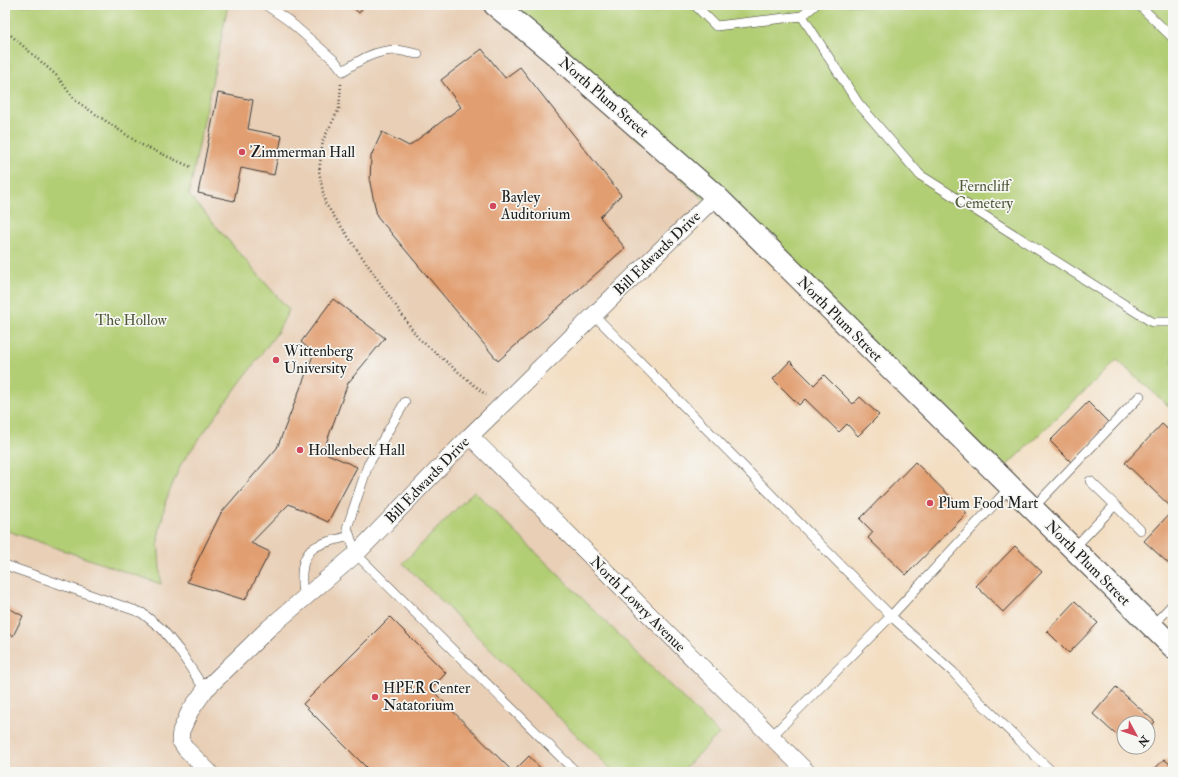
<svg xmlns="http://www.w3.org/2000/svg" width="1178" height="777" font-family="'IM FELL Double Pica',serif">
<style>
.built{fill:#e8cfb6}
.green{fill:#b2ce74;stroke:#677548}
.building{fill:#e19e6f}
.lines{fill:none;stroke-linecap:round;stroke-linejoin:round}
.service-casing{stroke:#3c3935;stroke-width:10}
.minor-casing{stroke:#3c3935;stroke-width:18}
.secondary-casing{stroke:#3c3935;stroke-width:24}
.path{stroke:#3c3935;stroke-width:2.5;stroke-dasharray:1 3;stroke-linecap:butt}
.service{stroke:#fff;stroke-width:9}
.minor{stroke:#fff;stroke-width:17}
.secondary{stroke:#fff;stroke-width:22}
.poi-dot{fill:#d1495b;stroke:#f6f6f2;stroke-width:1.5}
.labels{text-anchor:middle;stroke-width:3.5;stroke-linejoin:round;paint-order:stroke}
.street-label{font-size:15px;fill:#1c1c1c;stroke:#f6f6f2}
.poi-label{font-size:15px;fill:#1c1c1c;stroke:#f6f6f2;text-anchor:start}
.park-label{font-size:15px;fill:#505a3b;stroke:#f6f6f2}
</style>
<rect width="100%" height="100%" fill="#f6f6f2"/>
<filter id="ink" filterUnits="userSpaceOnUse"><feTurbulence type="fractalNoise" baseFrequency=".025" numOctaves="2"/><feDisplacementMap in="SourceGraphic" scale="8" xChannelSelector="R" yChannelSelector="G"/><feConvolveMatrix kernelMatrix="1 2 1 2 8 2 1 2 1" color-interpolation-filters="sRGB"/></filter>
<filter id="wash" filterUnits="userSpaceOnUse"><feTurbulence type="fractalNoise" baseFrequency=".012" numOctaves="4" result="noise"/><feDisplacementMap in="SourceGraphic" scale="16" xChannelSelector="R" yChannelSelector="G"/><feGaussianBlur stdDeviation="0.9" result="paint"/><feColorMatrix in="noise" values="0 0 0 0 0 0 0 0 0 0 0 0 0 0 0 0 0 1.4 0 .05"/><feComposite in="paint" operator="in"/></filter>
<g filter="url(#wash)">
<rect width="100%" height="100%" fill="#f3dec2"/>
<path class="built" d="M5 5H495L716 196 470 436 810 772H5Z"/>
<path class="green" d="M5 5H228C216 68 201 131 189 195L289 310 277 333 239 384 181 464 166 500 158 538 161 584 120 570 5 530Z
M495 5H1173V410L1117 360 998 474Z
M474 491 719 734 681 772H614L403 563Z"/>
<g id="blocks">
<path class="building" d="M350 5H365L359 13Z
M482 49 505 78 520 67 621 195 600 217 625 248 498 361 377 216 370 183 371 156 382 132 409 146 461 107 441 80Z
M218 93 253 100 248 129 282 136 274 175 241 168 234 201 198 193Z
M333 299 385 338 348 383 323 452 357 467 328 522 289 504 251 543 270 552 245 600 187 582 221 513 277 448 314 353 301 342Z
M790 361 814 385 824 375 853 404 860 397 879 415 858 436 847 424 839 432 805 399 799 405 773 379Z
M1088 402 1109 423 1071 462 1050 441Z
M1162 424 1173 434V507L1172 508 1125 463Z
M915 462 967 513 906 575 868 538 873 532 860 519Z
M1173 510V560L1169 564 1144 541Z
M1015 546 1042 572 1003 612 976 586Z
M1075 601 1098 623 1069 653 1047 631Z
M5 606 23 616 13 636 5 633Z
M390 617 446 673 431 689 513 772 529 756 544 772H371L303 704Z
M1116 687 1155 722 1148 729V723H1124V742L1093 714Z
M1164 759 1173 767V772H1152Z"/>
</g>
</g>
<g filter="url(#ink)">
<use href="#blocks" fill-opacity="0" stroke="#3c3935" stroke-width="1"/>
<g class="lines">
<defs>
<path id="service" d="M266 5 289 21 335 61 343 71C360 60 375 50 397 50 404 51 411 53 418 54
M695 5 716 26 802 16 815 5
M1139 5 1173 38
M802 16 858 103 920 175 1152 322H1173
M594 315 891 616 953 672 978 700 1052 772
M405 402 368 465 347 528 356 554 576 772
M1090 481 1115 505
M1033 508 1140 396
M1074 548 1115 505 1140 530
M5 565 142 613 162 629 179 650 205 690
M305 598C301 588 302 583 302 573 304 542 326 543 350 536
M1152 626 1173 604
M771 737 891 616 1011 486"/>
<path id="minor" d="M470 436 807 772
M209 772 186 749 180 740 181 731 190 711 205 690 269 628 356 554 470 436 716 196"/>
<path id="secondary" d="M495 5 551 51 716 196 1173 647"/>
</defs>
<use href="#service" class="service-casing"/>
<use href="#minor" class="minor-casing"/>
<use href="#secondary" class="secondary-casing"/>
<path class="path" d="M5 30 56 75 76 101 140 144 191 167
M341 84 339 109 323 140 319 171 325 203 418 338 486 395"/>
<use href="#service" class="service"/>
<use href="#minor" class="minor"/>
<use href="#secondary" class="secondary"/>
</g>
</g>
<g class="poi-dot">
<circle cx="242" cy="152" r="4"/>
<circle cx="493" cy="206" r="4"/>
<circle cx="276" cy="360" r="4"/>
<circle cx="300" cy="450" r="4"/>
<circle cx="930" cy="503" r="4"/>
<circle cx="375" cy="697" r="4"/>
</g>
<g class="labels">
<g class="street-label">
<text transform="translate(604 97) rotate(41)" y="5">North Plum Street</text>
<text transform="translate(657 253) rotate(-44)" y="5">Bill Edwards Drive</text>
<text transform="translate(840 319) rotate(45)" y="5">North Plum Street</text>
<text transform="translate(427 480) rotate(-46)" y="5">Bill Edwards Drive</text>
<text transform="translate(1088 563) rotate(45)" y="5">North Plum Street</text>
<text transform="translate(638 604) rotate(45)" y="5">North Lowry Avenue</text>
</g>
<g class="poi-label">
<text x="250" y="157">Zimmerman Hall</text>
<text x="501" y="202">Bayley<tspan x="501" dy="17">Auditorium</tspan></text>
<text x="284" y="356">Wittenberg<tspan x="284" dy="17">University</tspan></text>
<text x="308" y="455">Hollenbeck Hall</text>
<text x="938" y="508">Plum Food Mart</text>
<text x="383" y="693">HPER Center<tspan x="383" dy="17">Natatorium</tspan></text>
</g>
<g class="park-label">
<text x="984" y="191">Ferncliff<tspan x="984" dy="17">Cemetery</tspan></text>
<text x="131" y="325">The Hollow</text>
</g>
</g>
<rect width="1178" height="777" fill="none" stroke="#f6f6f2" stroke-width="20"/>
<g transform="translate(1136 735) rotate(130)"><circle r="19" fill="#f6f6f2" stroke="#9f9f9c"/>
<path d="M0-3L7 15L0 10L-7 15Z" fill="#d1495b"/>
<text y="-6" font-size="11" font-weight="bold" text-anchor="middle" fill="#1c1c1c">N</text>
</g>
</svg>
